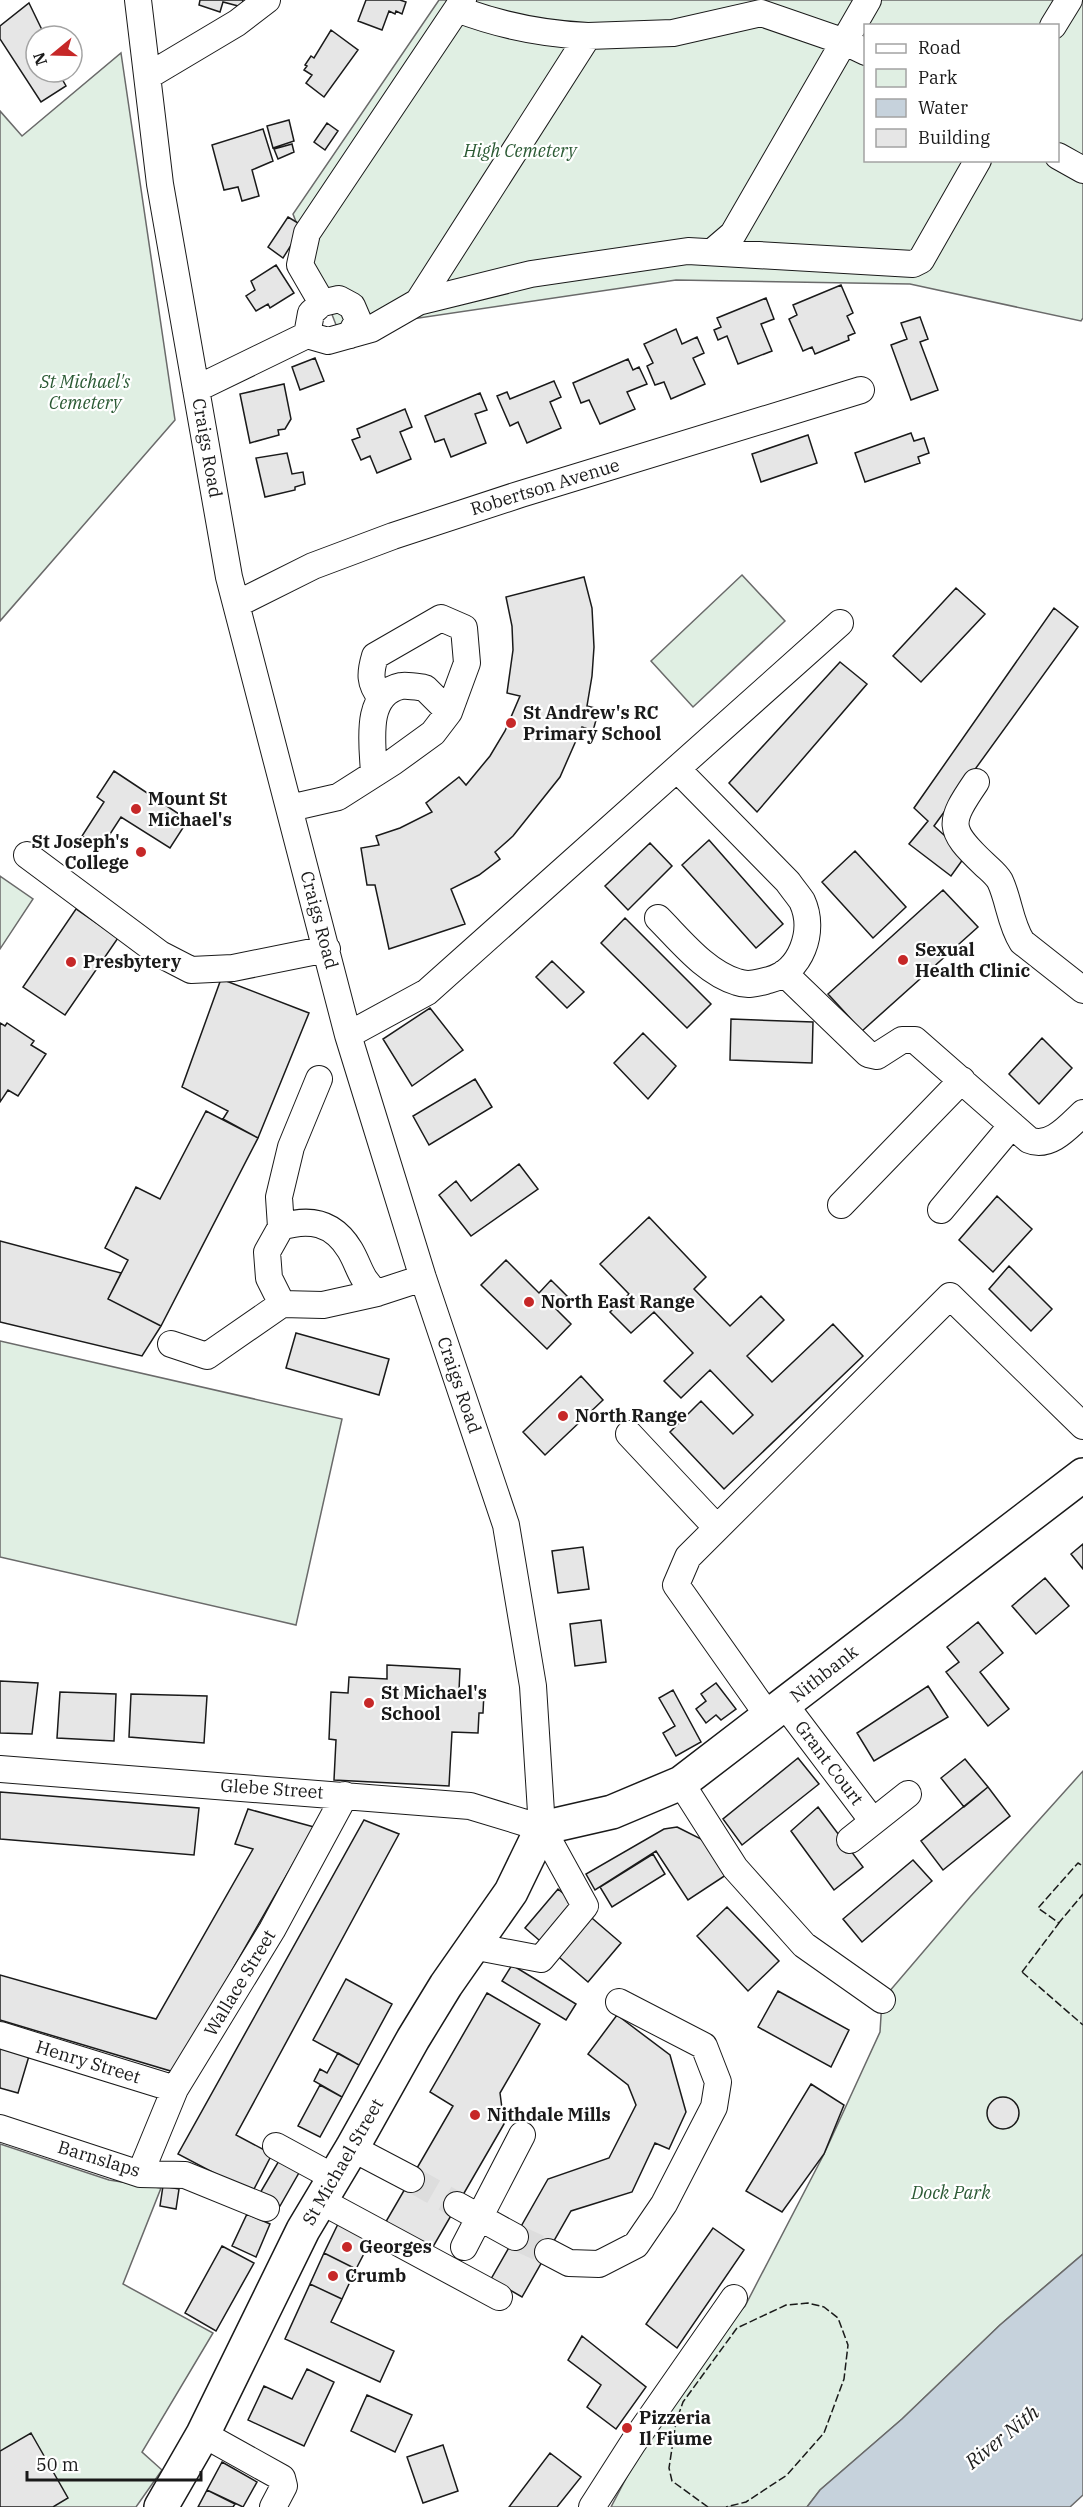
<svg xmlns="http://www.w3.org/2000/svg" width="1083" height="2507" font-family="'IBM Plex Serif',serif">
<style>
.green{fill:#e0efe3;stroke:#6a6a6a;stroke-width:1.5;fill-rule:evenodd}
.water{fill:#c6d2dc;stroke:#6a6a6a;stroke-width:1.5}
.building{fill:#e6e6e6;stroke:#1a1a1a;stroke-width:1.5}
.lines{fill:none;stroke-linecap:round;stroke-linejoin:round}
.minor-tunnel{stroke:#ddd;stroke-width:26;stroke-dasharray:26 13;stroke-linecap:butt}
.minor-casing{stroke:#1a1a1a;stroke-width:28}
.major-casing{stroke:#1a1a1a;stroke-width:36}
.minor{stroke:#fff;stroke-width:26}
.major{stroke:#fff;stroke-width:33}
.fence{stroke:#1a1a1a;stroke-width:1.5;stroke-dasharray:8 3;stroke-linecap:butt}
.poi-dot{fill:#c62828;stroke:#fff;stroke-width:2}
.labels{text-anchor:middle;stroke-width:4.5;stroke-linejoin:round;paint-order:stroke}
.park-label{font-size:18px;font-style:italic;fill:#2b5a34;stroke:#fff}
.street-label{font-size:18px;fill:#1a1a1a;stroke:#fff}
.poi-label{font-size:18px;font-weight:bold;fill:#1a1a1a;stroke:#fff;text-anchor:start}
.water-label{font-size:20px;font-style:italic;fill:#1a1a1a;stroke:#fff}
</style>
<rect width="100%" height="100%" fill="#fff"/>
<path class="green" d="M439 0H1083V318L1081 321 910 284 676 280 338 330 293 214ZM866 26H1058V160H866Z
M121 53 175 420 0 621V111L22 136Z
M742 575 785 621 693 707 651 661Z
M0 876 33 899 0 949Z
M0 1341 342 1419 296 1625 0 1557Z
M1083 1771V2254L1000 2325 902 2419 820 2490 807 2507H611L642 2448 737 2314 745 2306 824 2154 880 2032 882 2000 970 1897Z
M0 2144 109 2180 161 2188 123 2284 213 2333 142 2452 162 2470 136 2507H0Z"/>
<path class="water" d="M1083 2254V2495L1070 2507H807L820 2490 902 2419 1000 2325Z"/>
<path class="building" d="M200 0H243L242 7 223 2 220 12 199 5Z
M366 0H400L406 2 402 14 396 11 395 14 389 11 382 30 358 21Z
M29 3 44 34 36 36V72H58L66 86 41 102 0 39V26Z
M331 30 358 50 324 97 306 83 312 75 304 70 307 66 305 65 311 56 314 58Z
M289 120 294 141 273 148 267 126Z
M327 123 338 131 325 150 314 142Z
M263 129 273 161 252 170 259 196 242 201 238 187 224 190 212 145Z
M292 144 294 152 278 159 274 149Z
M288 217 303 226 283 258 268 247Z
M276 265 294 293 270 308 268 304 256 311 246 296 255 290 251 281Z
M841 285 853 313 847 316 855 333 848 336 849 340 815 354 812 347 803 351 789 319 797 315 793 305Z
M766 298 774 319 761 324 772 351 738 364 727 336 718 340 714 330 721 327 717 318Z
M920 317 928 339 920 342 938 390 911 400 891 345 907 339 901 323Z
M676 329 682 344 697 337 704 353 693 358 705 384 671 399 664 382 655 385 647 366 653 363 644 344Z
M315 358 324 381 300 390 292 367Z
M628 359 633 370 639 367 647 384 627 392 635 409 600 424 589 400 581 403 573 383Z
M554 381 561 397 550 402 561 428 527 443 518 422 510 426 497 396 507 392 510 399Z
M284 384 291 419 285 429 278 430 279 435 250 443 240 394Z
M480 393 487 410 475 414 486 443 451 457 444 439 435 442 425 416Z
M405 409 412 427 400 432 411 459 377 473 370 456 361 460 352 440 360 437 357 429Z
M911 433 914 441 924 438 929 453 918 457 920 463 865 482 855 453Z
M808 435 817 463 761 482 752 454Z
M287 453 292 474 303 472 305 484 295 487V490L265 497 256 458Z
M584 577 592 608 594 647 592 676 587 706 599 709 593 731 582 727 560 777 513 836 495 852 500 859 479 875 451 889 465 924 389 949 375 885H367L361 848 379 845 376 836 400 828 432 812 426 803 459 777 466 785 490 756 505 731 520 696 507 693 513 650 512 626 506 597Z
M956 588 985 614 921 682 893 656Z
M1054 608 1078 627 934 826 966 855 951 876 909 844 928 821 914 808Z
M840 662 867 684 757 812 729 783Z
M114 771 188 820 170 848 121 817 101 848 82 836 104 802 97 797Z
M709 840 783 924 756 948 682 865Z
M650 843 672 866 628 910 605 886Z
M855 851 906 907 873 938 822 882Z
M943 890 978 927 862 1031 828 994Z
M76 909 118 938 65 1015 23 987Z
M625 918 711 1004 687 1028 601 943Z
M552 961 584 992 567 1008 536 977Z
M221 979 309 1013 258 1138 223 1119 228 1111 182 1087Z
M430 1008 463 1050 412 1086 383 1039Z
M731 1019 813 1022 812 1063 730 1060Z
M0 1023 5 1026 7 1023 34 1041 31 1045 46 1054 18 1096 8 1090 0 1102Z
M643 1033 676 1066 648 1099 614 1063Z
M1042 1038 1072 1068 1039 1104 1009 1074Z
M475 1079 492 1107 429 1145 413 1116Z
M206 1111 258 1138 161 1326 108 1299 128 1260 105 1248 136 1187 160 1199Z
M519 1164 538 1189 471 1236 439 1195 456 1181 471 1201Z
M997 1196 1032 1229 993 1272 959 1240Z
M649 1217 706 1277 694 1289 730 1326 761 1296 784 1320 747 1356 772 1382 833 1324 863 1356 724 1489 670 1432 701 1401 733 1434 753 1415 710 1370 681 1398 664 1381 693 1353 654 1312 631 1333 610 1312 629 1294 600 1264Z
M0 1241 121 1273 108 1299 161 1326 142 1356 0 1322Z
M506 1260 539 1293 551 1280 567 1296 555 1308 571 1324 547 1349 481 1285Z
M1009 1266 1052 1309 1031 1331 989 1289Z
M296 1333 389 1359 379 1395 286 1368Z
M581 1376 603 1400 545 1455 523 1432Z
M1083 1544V1569L1071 1554Z
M583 1547 589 1589 558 1593 552 1551Z
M1045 1578 1069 1606 1036 1634 1012 1606Z
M601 1620 606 1662 575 1666 570 1624Z
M978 1622 1003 1653 980 1672 1009 1709 988 1726 946 1672 959 1662 947 1647Z
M387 1665 460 1669 459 1691 484 1692 483 1713H479L478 1733 452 1732 449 1786 334 1780 336 1740 329 1739 331 1692 348 1693 349 1677 387 1679Z
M0 1681 38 1683 32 1734 0 1733Z
M716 1683 736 1709 721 1720 716 1715 706 1723 696 1709 706 1701 701 1694Z
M928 1686 948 1717 874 1761 857 1733Z
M673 1690 701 1742 676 1756 663 1733 675 1726 659 1698Z
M60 1692 116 1694 114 1741 57 1738Z
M131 1694 207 1696 204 1743 129 1737Z
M798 1758 819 1784 742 1845 723 1819Z
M965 1759 988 1787 964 1807 941 1778Z
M988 1787 1010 1816 943 1870 921 1841Z
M0 1792 199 1808 194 1855 0 1839Z
M818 1807 863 1867 834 1890 791 1831Z
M248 1809 314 1827 174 2072 0 2020V1975L156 2019 253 1849 235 1844Z
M364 1820 399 1834 236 2135 272 2154 252 2193 178 2154Z
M677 1827 707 1842 729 1873 688 1900 656 1851 595 1890 586 1874 664 1829Z
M653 1854 665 1874 612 1907 600 1887Z
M913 1860 932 1881 862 1942 843 1919Z
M558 1889 621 1943 588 1982 525 1928Z
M727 1907 779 1961 748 1991 697 1936Z
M512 1965 576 2004 566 2020 502 1981Z
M346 1979 392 2004 359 2065 313 2040Z
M778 1991 849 2030 831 2067 758 2027Z
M487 1993 540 2024 500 2093 504 2124 430 2252 384 2225 453 2106 430 2092Z
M617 2015 670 2055 686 2112 669 2149 655 2143 632 2192 571 2211 522 2297 491 2279 548 2179 609 2158 636 2105 628 2085 588 2054Z
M0 2048 29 2056 18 2093 0 2088Z
M338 2053 359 2065 342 2097 314 2081 320 2069 327 2073Z
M811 2084 844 2105 824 2154 782 2212 746 2191Z
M320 2085 342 2097 320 2137 298 2126Z
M987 2113a16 16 0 1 1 32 0a16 16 0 1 1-32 0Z
M280 2159 300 2171 280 2206 260 2193Z
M163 2186 179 2189 176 2209 160 2206Z
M247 2214 270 2224 256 2257 232 2246Z
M338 2224 371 2240 356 2269 324 2253Z
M713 2228 744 2250 677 2348 646 2324Z
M222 2246 254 2263 216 2331 185 2313Z
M324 2253 356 2269 342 2299 310 2284Z
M310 2284 342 2299 331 2322 394 2351 380 2382 285 2339Z
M582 2336 646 2387 616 2429 587 2407 601 2385 568 2360Z
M307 2369 334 2382 304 2446 248 2420 264 2386 292 2399Z
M367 2395 412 2415 395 2452 351 2431Z
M31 2433 68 2498 53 2507H0V2451Z
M443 2445 458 2491 423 2503 407 2457Z
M550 2453 581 2477 557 2507H509Z
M222 2462 257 2482 243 2507 207 2490Z
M207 2490 235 2504 233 2507H198Z"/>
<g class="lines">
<path class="minor-tunnel" d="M411 2179 457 2205
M515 2237 548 2252"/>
<defs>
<path id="minor" d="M138 0 160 184 229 577 348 1035 423 1278 506 1525 533 1686 542 1828 585 1906 541 1959 472 1946
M457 9C499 25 543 34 588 36
M1053 26 1069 0
M866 52 845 42 761 13 673 33 588 36 418 302 531 274 688 251 913 264 921 260 978 160
M148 76 237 23 267 0
M1058 156 1083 170
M712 252 733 234 868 0
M322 303 339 299 352 306 358 320 350 335
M307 335 311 313 322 303 300 265 307 233 463 0
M196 389 307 335 328 341 371 329 418 302
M237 604 313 566 393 536 521 494 861 390
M374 774C373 746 363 694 401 686 408 685 418 687 425 688L449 712
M976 782C948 823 947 829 984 864 989 869 996 874 1000 881 1009 900 1010 923 1022 942L1083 990
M290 808 338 797 393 762 433 733 449 712 467 663 464 628 441 618 375 656C370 673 369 683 381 698
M27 855 160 954 191 970 233 968 327 949
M658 918C681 941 705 972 737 982 748 986 757 983 769 980 801 972 816 931 802 901 798 895 792 888 788 882L677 769
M784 973 868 1054 877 1056 902 1040H915L1029 1140C1050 1149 1069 1126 1083 1113
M348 1035 427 992 840 623
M841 1205 962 1080
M941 1210 1012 1125
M281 1227 279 1197 291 1147 319 1079
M282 1304 269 1278 267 1252 281 1227C309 1218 333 1222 350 1250 360 1267 360 1279 377 1293
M171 1344 207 1356 282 1304 323 1305 377 1293 423 1278
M629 1434 717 1528
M785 1705 872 1820
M769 1717 676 1585 688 1557 950 1296 1083 1426
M0 1769 470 1806 542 1828
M681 1783 735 1868 804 1945 882 2000
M850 1840 908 1794
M0 2035 175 2089
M0 2128 140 2174 185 2175 266 2208
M276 2146 335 2178
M352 2148 411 2179
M140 2174 175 2089 272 1930 345 1795
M321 2201 499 2297
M457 2205 515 2237
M464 2247 522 2135
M548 2252 569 2263 599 2264 636 2245 664 2204 714 2107 718 2082 704 2046 619 2002
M203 2434 282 2478 284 2486 273 2507
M592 2507 633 2443 734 2298"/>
<path id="major" d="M161 2507 203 2434 303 2230 352 2148 413 2039 446 1985 511 1892 542 1828 612 1812 681 1783 1083 1475"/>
</defs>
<use href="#minor" class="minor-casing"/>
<use href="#major" class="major-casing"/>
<use href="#minor" class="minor"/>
<use href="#major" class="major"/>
<path class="fence" d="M1058 1924 1083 1894
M1022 1972 1059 1923 1038 1908 1078 1863 1083 1866
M1022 1972 1083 2025
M708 2507 672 2481 669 2468 676 2422 683 2402 737 2328 786 2305 808 2303 824 2307 838 2318 848 2345 844 2379 824 2433 787 2475 746 2502 726 2507"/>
</g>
<g class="poi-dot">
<circle cx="511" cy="723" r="6"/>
<circle cx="136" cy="809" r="6"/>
<circle cx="141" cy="852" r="6"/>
<circle cx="903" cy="960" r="6"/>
<circle cx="71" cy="962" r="6"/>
<circle cx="529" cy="1302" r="6"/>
<circle cx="563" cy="1416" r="6"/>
<circle cx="369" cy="1703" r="6"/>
<circle cx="475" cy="2115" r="6"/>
<circle cx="347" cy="2247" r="6"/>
<circle cx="333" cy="2276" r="6"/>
<circle cx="627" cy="2428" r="6"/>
</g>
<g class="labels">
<g class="park-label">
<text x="520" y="157">High Cemetery</text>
<text x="85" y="388">St Michael's<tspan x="85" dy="21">Cemetery</tspan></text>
<text x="951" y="2199">Dock Park</text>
</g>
<g class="street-label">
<text transform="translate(207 448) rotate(80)" y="6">Craigs Road</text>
<text transform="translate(545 487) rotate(-17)" y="6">Robertson Avenue</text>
<text transform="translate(319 920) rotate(75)" y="6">Craigs Road</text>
<text transform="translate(459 1385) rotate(71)" y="6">Craigs Road</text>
<text transform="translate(824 1674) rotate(-38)" y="6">Nithbank</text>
<text transform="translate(829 1763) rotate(53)" y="6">Grant Court</text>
<text transform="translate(272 1789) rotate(4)" y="6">Glebe Street</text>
<text transform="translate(240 1983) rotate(-59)" y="6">Wallace Street</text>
<text transform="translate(88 2062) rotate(17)" y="6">Henry Street</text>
<text transform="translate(99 2159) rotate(17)" y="6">Barnslaps</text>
<text transform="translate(343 2162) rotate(-60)" y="6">St Michael Street</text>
</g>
<g class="poi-label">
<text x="523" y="719">St Andrew's RC<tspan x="523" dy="21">Primary School</tspan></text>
<text x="148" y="805">Mount St<tspan x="148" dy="21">Michael's</tspan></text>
<text x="129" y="848" text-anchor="end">St Joseph's<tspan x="129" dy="21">College</tspan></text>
<text x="915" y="956">Sexual<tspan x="915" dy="21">Health Clinic</tspan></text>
<text x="83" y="968">Presbytery</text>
<text x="541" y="1308">North East Range</text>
<text x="575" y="1422">North Range</text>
<text x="381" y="1699">St Michael's<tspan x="381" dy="21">School</tspan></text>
<text x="487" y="2121">Nithdale Mills</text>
<text x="359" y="2253">Georges</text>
<text x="345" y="2282">Crumb</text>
<text x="639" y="2424">Pizzeria<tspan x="639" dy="21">Il Fiume</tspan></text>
</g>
<g class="water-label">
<text transform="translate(1002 2437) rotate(-39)" y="7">River Nith</text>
</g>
</g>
<rect x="864" y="24" width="195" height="138" fill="#ffffff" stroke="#a3a3a3" stroke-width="1.5"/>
<rect x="876" y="44" width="30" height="9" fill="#ffffff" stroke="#a3a3a3" stroke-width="1.5"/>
<text x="918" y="54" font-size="18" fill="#1a1a1a">Road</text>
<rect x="876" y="69" width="30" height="18" fill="#e0efe3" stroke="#a3a3a3" stroke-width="1.5"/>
<text x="918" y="84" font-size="18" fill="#1a1a1a">Park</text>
<rect x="876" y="99" width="30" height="18" fill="#c6d2dc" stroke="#a3a3a3" stroke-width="1.5"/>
<text x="918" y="114" font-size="18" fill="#1a1a1a">Water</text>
<rect x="876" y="129" width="30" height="18" fill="#e6e6e6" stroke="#a3a3a3" stroke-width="1.5"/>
<text x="918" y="144" font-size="18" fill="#1a1a1a">Building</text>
<g transform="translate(54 54) rotate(251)"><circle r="28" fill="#ffffff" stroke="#a3a3a3" stroke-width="1.5"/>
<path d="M0-4.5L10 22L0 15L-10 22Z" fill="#c62828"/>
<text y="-9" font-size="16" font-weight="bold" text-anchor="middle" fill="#1a1a1a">N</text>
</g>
<path d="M27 2471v9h174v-9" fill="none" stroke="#1a1a1a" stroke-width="3"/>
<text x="36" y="2471" font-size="18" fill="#1a1a1a" stroke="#ffffff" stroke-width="4.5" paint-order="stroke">50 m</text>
</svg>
